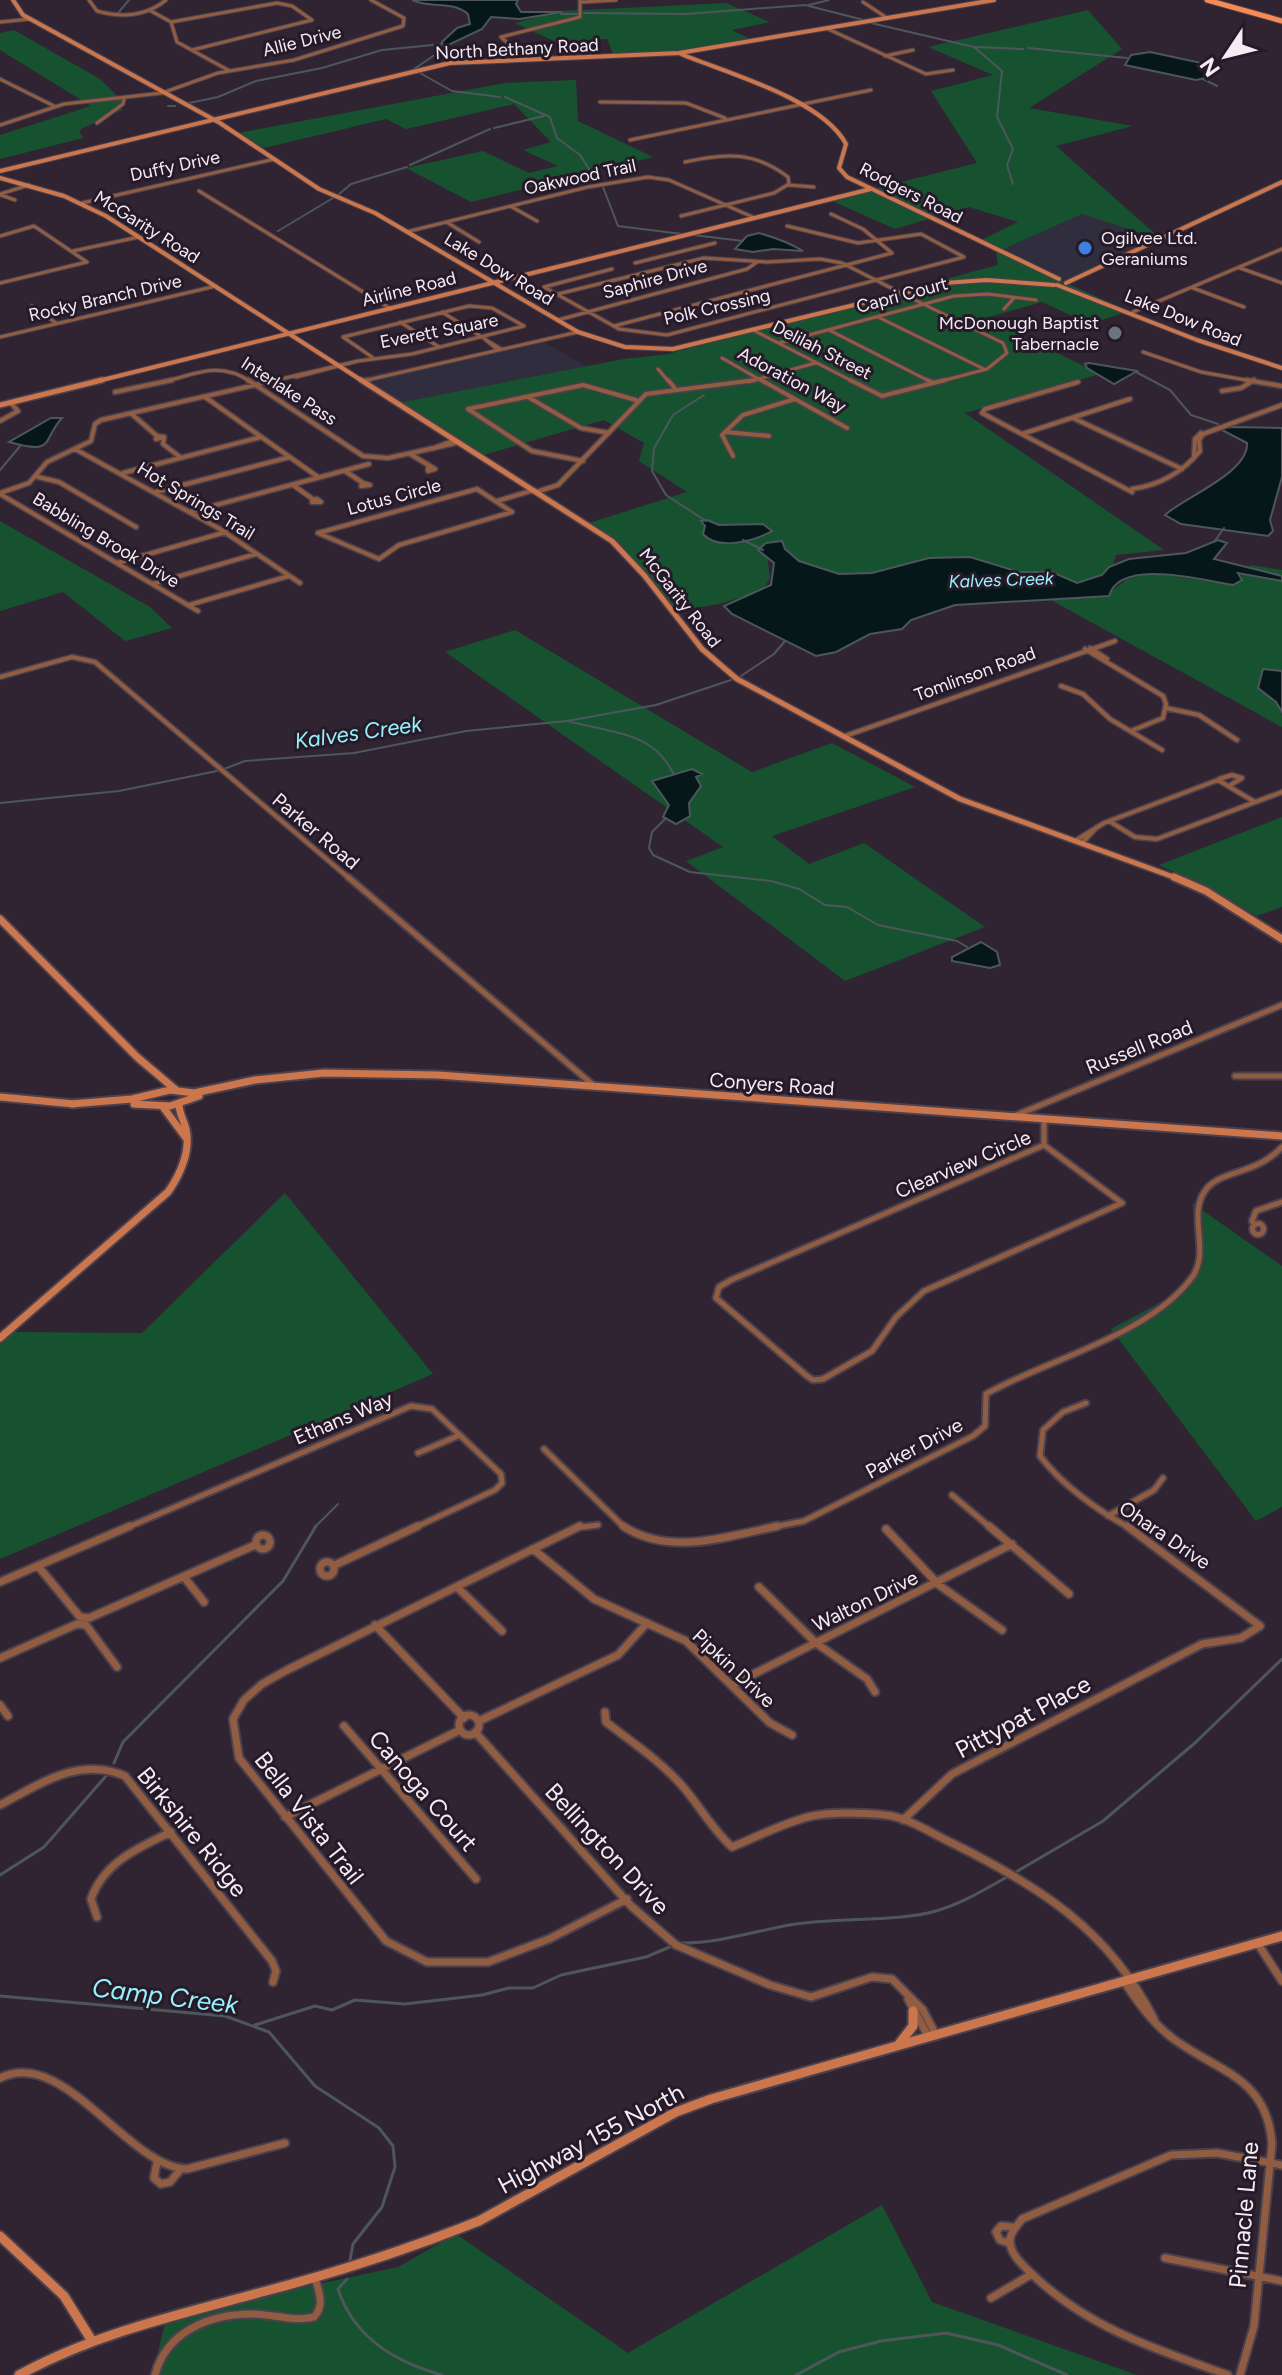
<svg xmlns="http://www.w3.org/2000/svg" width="1282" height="2375" font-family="Figtree,sans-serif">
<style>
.commercial{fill:#302d3e}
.green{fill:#175230}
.water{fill:#061719;stroke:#4d575b;stroke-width:2}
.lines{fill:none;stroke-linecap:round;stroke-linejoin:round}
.stream-far1{stroke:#4d575b;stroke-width:2}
.stream{stroke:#4d575b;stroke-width:3}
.street-far3-casing{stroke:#4b404d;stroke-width:5}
.street-far2-casing{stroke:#4b404d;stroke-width:7}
.street-far1-casing{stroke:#4b404d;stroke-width:9}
.street-casing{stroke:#4b404d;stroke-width:11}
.secondary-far3-casing{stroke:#4b404d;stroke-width:6}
.secondary-far2-casing{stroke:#4b404d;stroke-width:8}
.secondary-far1-casing{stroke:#4b404d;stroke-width:11}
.secondary-casing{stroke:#4b404d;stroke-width:13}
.primary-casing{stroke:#4b404d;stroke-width:7}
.street-far3{stroke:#905c42;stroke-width:3}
.street-far2{stroke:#905c42;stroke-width:4}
.street-far1{stroke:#905c42;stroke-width:5}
.street{stroke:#905c42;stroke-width:7}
.secondary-far3{stroke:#cb764c;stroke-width:4}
.secondary-far2{stroke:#cb764c;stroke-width:5}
.secondary-far1{stroke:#cb764c;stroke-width:7}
.secondary{stroke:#cb764c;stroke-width:9}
.primary{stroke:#f88b53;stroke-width:5}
.shop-dot{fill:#3f7fe0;stroke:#261a28;stroke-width:3}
.worship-dot{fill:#6b7280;stroke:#261a28;stroke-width:3}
.labels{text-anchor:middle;stroke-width:6;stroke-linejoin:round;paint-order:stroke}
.far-street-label{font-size:18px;fill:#f4ebf5;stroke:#261a28}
.far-poi-label{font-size:18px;fill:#f4ebf5;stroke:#261a28;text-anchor:start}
.far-water-label{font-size:18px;font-style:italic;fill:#97f2fe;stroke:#261a28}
.street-label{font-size:20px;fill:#f4ebf5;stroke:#261a28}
.water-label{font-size:22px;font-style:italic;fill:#97f2fe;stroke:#261a28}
.near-street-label{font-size:24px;fill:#f4ebf5;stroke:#261a28}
.near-water-label{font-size:26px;font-style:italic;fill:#97f2fe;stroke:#261a28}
</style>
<rect width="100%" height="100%" fill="#302432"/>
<path class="commercial" d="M1082 214 1162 240 1065 284 996 252Z
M540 340 588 367 401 403 360 377Z"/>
<path class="green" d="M726 3 770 22 732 30 754 41 670 54 614 56 607 39 556 42 515 23 561 11Z
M1088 10 1122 49 1029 108 1133 126 1056 146 1162 240 1082 214 997 252 1129 311 1090 324 1042 302 986 318 1100 374 965 413 1164 550 1116 555 1113 565 1102 575 1077 583 1047 571 1019 572 970 557 929 558 872 573 839 574 799 561 785 549 767 555 770 578 762 591 719 604 675 611 618 543 589 523 687 492 639 461 644 443 604 420 480 456 398 403 624 359 668 354 998 265 996 252 977 242 1018 222 969 207 895 229 830 200 977 163 931 91 993 75 928 47Z
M14 30 100 79 121 100 122 110 79 130 83 138 0 159V135L91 106 0 50V33Z
M576 80 578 121 653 157 471 202 406 168 483 151 529 173 558 166 523 150 551 142 514 104 406 129 386 119 264 148 238 133 505 83Z
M0 521 150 607 172 628 125 641 63 592 0 611Z
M1251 565 1282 570V727L1049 599 1104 597 1126 580 1150 573 1233 585 1242 580V573Z
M515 630 752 772 832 743 915 787 772 836 809 864 864 843 985 927 845 981 686 861 723 847 445 652Z
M1282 817V907L1257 916 1215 891 1159 865Z
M285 1193 433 1374 0 1559V1340L9 1332 142 1333Z
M1192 1203 1282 1266V1507L1256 1521 1111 1329 1163 1301 1195 1273 1200 1240Z
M882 2205 932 2302 1137 2375H152L165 2324 202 2309 398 2267 456 2234 628 2353Z"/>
<path class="water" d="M412 0H518L516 4 521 12H562L520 19 491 17 482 29 442 48V42L457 28 470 24 468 14C452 0 431 9 412 0Z
M1150 52 1206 64 1210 77 1196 80 1125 65 1131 55Z
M759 233C773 237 790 243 803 251L773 249 753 252 735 249 747 236Z
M1089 363 1137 371 1114 384 1087 368 1085 364Z
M51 418H62C41 441 56 455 9 442Z
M1231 427 1282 428V477L1270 520 1273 531 1268 536 1181 524 1165 515C1184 497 1249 473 1247 443L1220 429Z
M707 520 719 525 763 524 772 531C754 541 718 551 703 534L705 526 701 521Z
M1218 540 1227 543 1214 559 1282 576V581L1238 573 1242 580 1233 585C1205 581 1120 557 1109 596L955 605 911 620 902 629 870 634 836 652 816 656 732 614 724 606 771 585 774 563 758 550 766 543 782 541 785 549 799 561 839 574 872 573 929 558 970 557 1019 572H1052L1077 583 1102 575 1109 567 1129 559 1186 553Z
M1263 669 1282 671V712L1276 702 1258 688Z
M692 769 702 774 696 777 701 786 689 803 690 816 676 824 663 817 669 805 652 781Z
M981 942 997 952 1000 965 990 968 952 961V957Z"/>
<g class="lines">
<path class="stream-far1" d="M809 5 829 0
M118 13 129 0
M584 13 686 14 805 5 864 20
M561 14H578
M871 23 974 47 1002 71 997 117 1013 149 1007 165 1013 184
M975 47 1023 49
M1028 48 1127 58
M414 69 445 48
M420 73 452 91 500 97
M1203 79 1217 86
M505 97 550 117 557 138 580 155 598 183
M189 103 218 97 256 81 322 68 382 50 443 44
M168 106H175
M494 128 544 116
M410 165 490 129
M603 187 618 226 682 234
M338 195 351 184 407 167
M278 231 333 198
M693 235 743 241
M1136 372 1170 390 1191 415 1218 424
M704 395 673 415 654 448 652 471 666 495 706 521
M0 470 21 445
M743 540 763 550
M1214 542 1224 528
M741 676 774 654 785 641
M568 721C609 733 652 730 673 773
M224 769 245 761 354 753 466 731 567 721 656 705 731 680
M0 803 119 791 217 771
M666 818 652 832 649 848 653 855 690 872 771 881 799 889 825 905 847 907 878 925 957 941 967 947
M314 1528 338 1504"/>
<path class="stream" d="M114 1763 123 1742 283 1581 316 1526
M1016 1872 1103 1821 1196 1742 1282 1659
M0 1875 44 1847 106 1776
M682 1943C721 1943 757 1930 796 1924 838 1917 898 1922 936 1911 961 1904 984 1890 1007 1877
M0 1996 225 2016 269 2032 315 2086 379 2128 393 2146 395 2167 382 2207 353 2244 350 2260
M255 2025 315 2006 332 2010 355 2000 405 2004 482 1995 509 1988H533L561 1975 646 1957 672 1946
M347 2279 338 2289C354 2338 395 2362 442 2375
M796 2375 839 2352 881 2341 946 2333 998 2345 1067 2375"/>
<defs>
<path id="street-far3" d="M89 0 97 11C122 18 145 17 166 0
M582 2 616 0
M863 2 887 18
M151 11 171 22 177 42 228 70
M0 22 30 19
M171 22 277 3 292 6 312 20 192 50
M828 29 926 74 953 70
M885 56 913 50
M526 59 501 37 580 17V0
M0 79 54 106
M600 102 686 103 725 118
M97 123 123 104 124 99
M0 125 64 104 162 93 218 73 294 60 403 26 404 18 371 0
M630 140 871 90
M788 185 814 187
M199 191 391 309
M0 194 29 185
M1 195 15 200
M82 203 275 159
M512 207 537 221
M681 216 774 193 789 184 788 177C754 151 726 153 685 162
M448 223 479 242
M406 232 588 187 648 177 669 180 755 218
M0 236 34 226 87 262 0 283
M73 251 139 237
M635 263 715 243
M1240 268 1282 283
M612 269 544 287 619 329 667 335 964 257 921 234 858 243 787 226
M1193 288 1244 307
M558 294 704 258 767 262 820 259 842 263 921 303 881 283
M921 303 1003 343 1007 353 987 369 938 382
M32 306 56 323
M1004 309 1014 298
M442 312 485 339
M1133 312 1282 249
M878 317 984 369
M558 320 747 269 757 262
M400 322 439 347
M614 326 892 253 863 229 831 214
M753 330 854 382
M829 330 931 382
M0 337 216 286
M779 343 954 296 988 294 1036 300
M498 350 486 340 501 349
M1143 352 1201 372 1257 382
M722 358 764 382
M358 361 412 354 524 326 492 308 469 306 343 337 372 357
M658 369 669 382
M363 381 578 332
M164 382C198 373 220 361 251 382
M268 382 358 361 296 377
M748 382 815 363
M1251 382 1254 380"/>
<path id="street-far2" d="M248 380 363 456 388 458 434 448
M668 380 674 387
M761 380 847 428
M850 380 882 396 945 380
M927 380 934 383
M1246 380 1282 386
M363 381 369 380
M1078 382 985 409 982 413 1132 492
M125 390 115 392 172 380
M1222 391 1241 388 1254 380
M205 397 318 477
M528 397 581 428 609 433
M133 415 157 436
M1073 418 1182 469
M0 421 18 411 10 402
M725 432 769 436
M1022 434 1130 399
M157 436 164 437 156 439Z
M164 438 163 444 180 457
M455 440 434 448 459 442
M75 449 220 529 300 583
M410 454 435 469 428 471V468
M733 456 722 435 743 415 795 399
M1194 456 1195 439 1201 433
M583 461 532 451 468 409 583 385 636 400
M345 471 363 483
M123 473 261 437
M38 477 59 482 136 527
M363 483 370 485 361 486Z
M293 485 314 500
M1132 489C1160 485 1182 473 1200 451L1199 440 1203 434 1282 405
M156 492 290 457
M536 492 558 485 646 394 755 380
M0 493 29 483 47 462 91 441 95 424 101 420 277 380
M0 494 198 611
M317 499 321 502H312V500Z
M497 501 534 490
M190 512 369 464
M318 533 379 559 399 545 512 512
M318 533 477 489 512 512
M117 563 226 532
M152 584 256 554
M189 605 289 576
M1090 648 1107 659
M1085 649 1163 696 1166 704 1163 718 1131 731
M0 677 72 657 95 662 350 879
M1061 686 1083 694 1110 719 1162 750
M1166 708 1199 715 1237 740
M845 736 1115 641
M1219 779 1232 775 1242 778 1229 786
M1109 821 1135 837 1157 839 1282 792
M1075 841 1104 823 1218 780 1255 802
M1082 843 1097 827"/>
<path id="street-far1" d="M348 877 592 1084
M1235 1076H1282
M1014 1116 1282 1005
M1044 1120V1145
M1044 1145 1122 1203 924 1291 896 1317 872 1351 823 1379 813 1380 807 1376 716 1298 719 1287 731 1280Z
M1252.5 1229a5.5 5.5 0 1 1 11 0a5.5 5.5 0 1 1-11 0Z
M1255 1225 1252 1221 1256 1211 1282 1202
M1086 1403 1063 1412 1043 1430 1040 1456C1062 1485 1098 1511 1130 1528
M544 1449 625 1528
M418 1453 460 1435
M952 1495 991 1528
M1108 1516 1154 1490 1163 1478
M126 1528 411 1406 432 1409 501 1474 502 1483 495 1490 414 1528
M575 1528 598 1525
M768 1528 804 1521 973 1436 985 1426 986 1394C1046 1360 1151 1335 1193 1276 1211 1249 1185 1212 1208 1187 1224 1170 1257 1174 1282 1147"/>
<path id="street" d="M580 1526 287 1670 262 1684 244 1700 233 1719 239 1758 386 1941 427 1962H488L549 1939 627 1899
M623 1526C670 1557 728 1536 778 1526
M989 1526 1069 1594
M886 1529 939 1585 1002 1630
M256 1542a7 7 0 1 1 14 0a7 7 0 1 1-14 0Z
M533 1549 594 1599 686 1641 770 1723 792 1735
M320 1569a7 7 0 1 1 14 0a7 7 0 1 1-14 0Z
M335 1565 418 1526
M38 1566 80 1617 89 1618
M184 1577 204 1602
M0 1582 130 1526
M457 1587 502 1631
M759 1587 816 1643 867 1679 875 1692
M89 1618 255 1545
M77 1624 86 1625 117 1667
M375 1625 464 1718
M0 1658 77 1624
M732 1685 1012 1544
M0 1705 8 1716
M605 1712 606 1722C633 1743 662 1762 684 1788 701 1808 712 1829 732 1847 757 1837 785 1822 812 1816 832 1812 864 1813 885 1815 907 1817 931 1833 952 1843 1039 1886 1109 1930 1154 2019
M459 1725a10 10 0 1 1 20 0a10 10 0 1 1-20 0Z
M479 1721 618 1655 647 1623
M344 1726 476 1879
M475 1732 631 1906 676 1945 770 1985 811 1997 872 1977 892 1979 923 2010 936 2035
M0 1805C40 1784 79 1756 125 1776L272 1961 276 1971 273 1982
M285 1817 460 1730
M903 1820 952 1774 1202 1644 1241 1638 1260 1626 1127 1526
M97 1917 91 1899C104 1862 138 1848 171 1832
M1258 1944 1282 1981
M1125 1983C1139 2004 1154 2025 1175 2040 1221 2073 1267 2078 1272 2144L1254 2326 1240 2375
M908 1999 928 2036
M0 2078C64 2046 127 2167 187 2169L285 2143
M157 2162 154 2178 161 2184 170 2182 180 2170
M1009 2243 1000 2240 996 2232 1001 2226 1013 2227
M1165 2258 1282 2281
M991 2298 1032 2274
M155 2375C166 2332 209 2314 252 2314 273 2314 292 2322 314 2317 325 2305 319 2293 315 2278
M1228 2375C1158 2350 1088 2328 1033 2275 1024 2266 1009 2254 1010 2240 1010 2232 1018 2225 1022 2219L1171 2155 1217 2153 1282 2165"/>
<path id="secondary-far3" d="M13 0 23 15 220 123 319 189 375 213 578 332 625 347 673 349 945 283 986 280 1054 285
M681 54C727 73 822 99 846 144L839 168 847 177 1059 279
M0 171 450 63 679 53 994 0
M0 178 64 196 106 216 364 382
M1066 283 1282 182
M1057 285 1197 340 1282 368
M94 382 871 189"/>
<path id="secondary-far2" d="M361 380 612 541 644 575 702 649 737 679 960 799 1179 879
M0 405 102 380"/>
<path id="secondary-far1" d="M1174 877 1206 891 1282 939
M0 919 137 1057 176 1090
M0 1097 74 1104
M71 1104 132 1099 170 1090 194 1093 255 1080 324 1073 438 1075 1282 1136
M134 1104 170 1106 199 1096
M163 1107 186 1138
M0 1338 168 1192C180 1175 191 1151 186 1129 184 1120 179 1114 179 1104"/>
<path id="secondary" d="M899 2044 913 2026V2011
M0 2236 64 2296 92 2341
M19 2375C96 2333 181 2314 266 2291 338 2272 409 2249 479 2221L676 2112 711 2099 1282 1936"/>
<path id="primary" d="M1207 0 1282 21"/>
</defs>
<use href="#street-far3" class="street-far3-casing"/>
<use href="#street-far2" class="street-far2-casing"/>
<use href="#street-far1" class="street-far1-casing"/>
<use href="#street" class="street-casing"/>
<use href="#secondary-far3" class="secondary-far3-casing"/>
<use href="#secondary-far2" class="secondary-far2-casing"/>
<use href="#secondary-far1" class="secondary-far1-casing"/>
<use href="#secondary" class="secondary-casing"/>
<use href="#primary" class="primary-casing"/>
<use href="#street-far3" class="street-far3"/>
<use href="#street-far2" class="street-far2"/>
<use href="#street-far1" class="street-far1"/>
<use href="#street" class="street"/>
<use href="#secondary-far3" class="secondary-far3"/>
<use href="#secondary-far2" class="secondary-far2"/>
<use href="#secondary-far1" class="secondary-far1"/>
<use href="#secondary" class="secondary"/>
<use href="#primary" class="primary"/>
</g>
<circle class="shop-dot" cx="1085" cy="248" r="8"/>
<circle class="worship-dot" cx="1115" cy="333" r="8"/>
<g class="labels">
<g class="far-street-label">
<text transform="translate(302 41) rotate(-14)" y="6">Allie Drive</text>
<text transform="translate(517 49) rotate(-3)" y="6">North Bethany Road</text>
<text transform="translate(175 166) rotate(-12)" y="6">Duffy Drive</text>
<text transform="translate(580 177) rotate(-12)" y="6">Oakwood Trail</text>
<text transform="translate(911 193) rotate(27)" y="6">Rodgers Road</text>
<text transform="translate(147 227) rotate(32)" y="6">McGarity Road</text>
<text transform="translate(499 269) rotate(31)" y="6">Lake Dow Road</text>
<text transform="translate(655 279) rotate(-15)" y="6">Saphire Drive</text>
<text transform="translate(409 289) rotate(-14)" y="6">Airline Road</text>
<text transform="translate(902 295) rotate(-15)" y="6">Capri Court</text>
<text transform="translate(105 298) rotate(-13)" y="6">Rocky Branch Drive</text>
<text transform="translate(717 307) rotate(-13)" y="6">Polk Crossing</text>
<text transform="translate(1183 318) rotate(22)" y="6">Lake Dow Road</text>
<text transform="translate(439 331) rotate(-11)" y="6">Everett Square</text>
<text transform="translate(822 350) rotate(27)" y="6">Delilah Street</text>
<text transform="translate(792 380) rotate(28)" y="6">Adoration Way</text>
<text transform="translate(289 391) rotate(33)" y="6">Interlake Pass</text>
<text transform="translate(394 497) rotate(-15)" y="6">Lotus Circle</text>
<text transform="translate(196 501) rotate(31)" y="6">Hot Springs Trail</text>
<text transform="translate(106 540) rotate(31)" y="6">Babbling Brook Drive</text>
<text transform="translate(680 598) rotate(52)" y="6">McGarity Road</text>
<text transform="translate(975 674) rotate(-20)" y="6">Tomlinson Road</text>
</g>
<g class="far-poi-label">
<text x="1101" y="244">Ogilvee Ltd.<tspan x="1101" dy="21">Geraniums</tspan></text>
<text x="1099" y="329" text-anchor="end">McDonough Baptist<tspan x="1099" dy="21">Tabernacle</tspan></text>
</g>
<g class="far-water-label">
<text transform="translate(1001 580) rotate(-2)" y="6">Kalves Creek</text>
</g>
<g class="street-label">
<text transform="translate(316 831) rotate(40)" y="7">Parker Road</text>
<text transform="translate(1139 1047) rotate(-22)" y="7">Russell Road</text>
<text transform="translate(772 1084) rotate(4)" y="7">Conyers Road</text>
<text transform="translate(963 1164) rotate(-23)" y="7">Clearview Circle</text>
<text transform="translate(343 1418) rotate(-23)" y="7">Ethans Way</text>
<text transform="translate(914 1448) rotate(-28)" y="7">Parker Drive</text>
<text transform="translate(1165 1535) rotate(34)" y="7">Ohara Drive</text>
<text transform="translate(865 1601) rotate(-26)" y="7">Walton Drive</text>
<text transform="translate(734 1668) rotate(43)" y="7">Pipkin Drive</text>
</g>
<g class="water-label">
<text transform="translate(358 732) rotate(-8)" y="8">Kalves Creek</text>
</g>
<g class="near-street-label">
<text transform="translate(1023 1717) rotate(-28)" y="8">Pittypat Place</text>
<text transform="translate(423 1791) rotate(49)" y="8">Canoga Court</text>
<text transform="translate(309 1818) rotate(52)" y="8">Bella Vista Trail</text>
<text transform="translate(192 1832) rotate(51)" y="8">Birkshire Ridge</text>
<text transform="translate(607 1849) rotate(47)" y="8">Bellington Drive</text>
<text transform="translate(591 2139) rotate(-28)" y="8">Highway 155 North</text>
<text transform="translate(1244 2215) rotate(-85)" y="8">Pinnacle Lane</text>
</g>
<g class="near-water-label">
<text transform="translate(165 1996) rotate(7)" y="9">Camp Creek</text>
</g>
</g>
<g transform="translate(1226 56) rotate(235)" stroke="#261a28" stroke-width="6" paint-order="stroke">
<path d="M0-6L14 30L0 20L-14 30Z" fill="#f4ebf5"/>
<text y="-12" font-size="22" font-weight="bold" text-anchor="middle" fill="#f4ebf5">N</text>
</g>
</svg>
